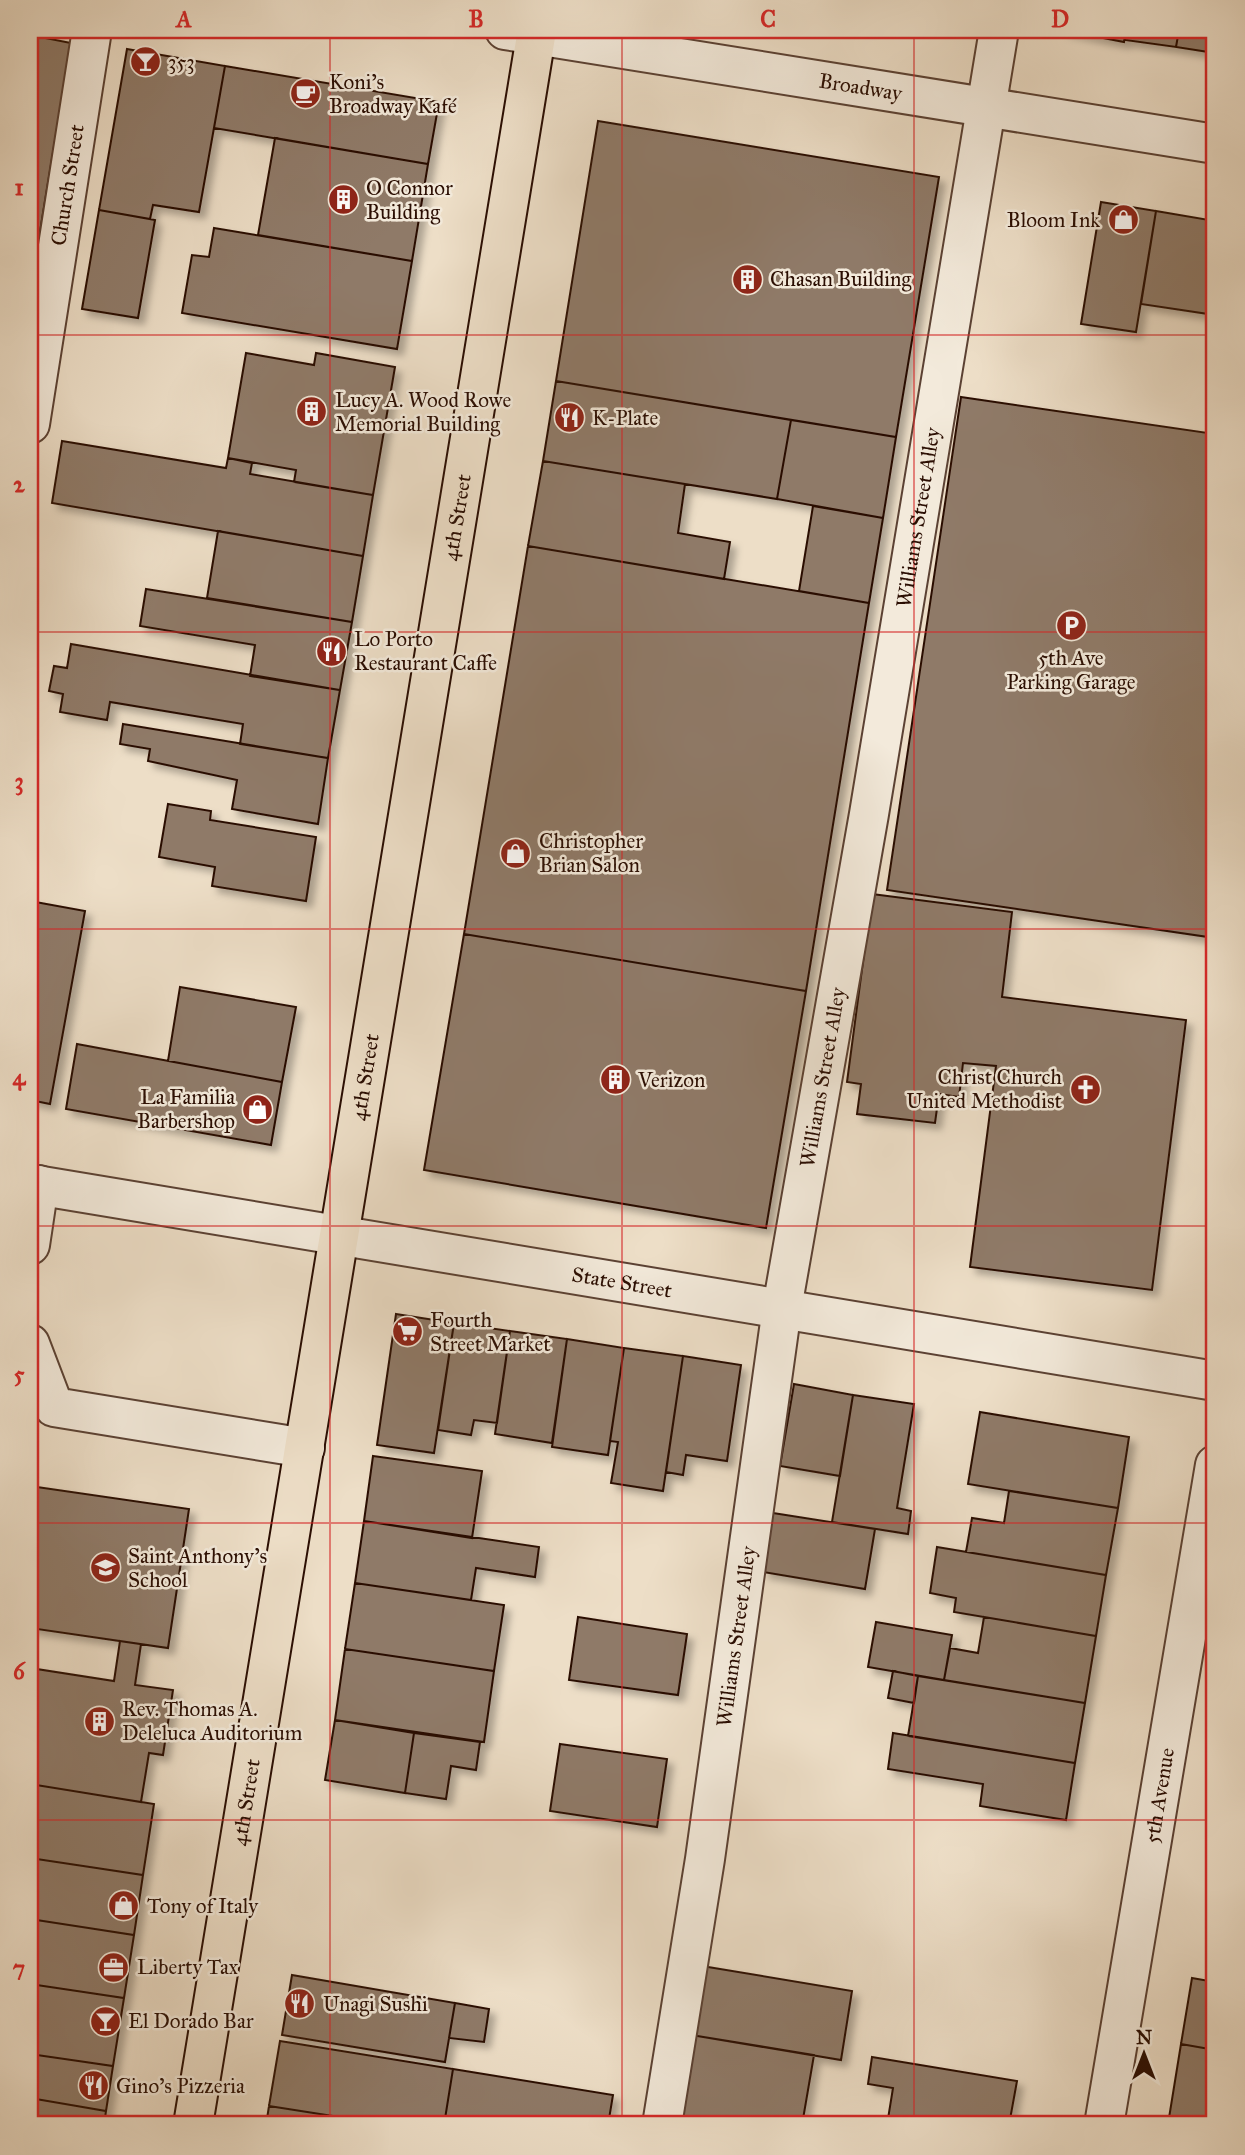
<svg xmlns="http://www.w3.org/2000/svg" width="1245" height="2155" font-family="'IM FELL Great Primer',serif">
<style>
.building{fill:#8f7a68;stroke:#2a0d02;stroke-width:2;filter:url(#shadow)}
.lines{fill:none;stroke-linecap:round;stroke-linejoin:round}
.minor-casing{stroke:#5b4133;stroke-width:42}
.major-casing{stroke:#2a0d02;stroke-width:42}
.minor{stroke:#f3eadb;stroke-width:38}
.major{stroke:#eddec7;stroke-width:38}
.grid{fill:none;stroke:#d62828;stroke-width:2;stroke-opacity:0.55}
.labels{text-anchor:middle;stroke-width:5;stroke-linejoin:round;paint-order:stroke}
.poi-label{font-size:21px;fill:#2a0d02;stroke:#f3eadb;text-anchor:start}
.street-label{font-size:21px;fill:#2a0d02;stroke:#f3eadb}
.neatline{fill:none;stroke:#d62828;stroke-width:2.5}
.grid-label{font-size:23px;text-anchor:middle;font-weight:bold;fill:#d62828}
</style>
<defs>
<filter id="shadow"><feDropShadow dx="6" dy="6" stdDeviation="3.5" flood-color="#0004"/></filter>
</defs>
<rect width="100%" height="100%" fill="#eddec7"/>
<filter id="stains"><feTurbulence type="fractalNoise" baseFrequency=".00286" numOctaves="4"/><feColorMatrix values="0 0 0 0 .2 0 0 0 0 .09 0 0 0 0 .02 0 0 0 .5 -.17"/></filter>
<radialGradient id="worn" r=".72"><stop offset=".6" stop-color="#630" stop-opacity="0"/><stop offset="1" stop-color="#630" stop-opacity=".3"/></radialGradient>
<path class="building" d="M1062 30H1126L1124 42Z
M1126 30H1179L1176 47 1125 40Z
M1179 30H1215V53L1176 47Z
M30 35 71 43 35 262 30 261Z
M127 49 225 66 199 212 153 205 150 219 99 210Z
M225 66 439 102 428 164 214 128Z
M598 121 939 177 896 437 556 381Z
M275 138 428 164 412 261 258 235Z
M1101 202 1156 211 1136 332 1081 324Z
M99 210 155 220 138 318 82 309Z
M1156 211 1215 221V315L1141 304Z
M214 228 412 261 397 349 182 313 192 255 209 257Z
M246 353 314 365 316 353 395 367 373 495 294 482 296 470 228 458Z
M556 381 791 420 777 499 543 461Z
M961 397 1215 434V938L887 890Z
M791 420 896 437 883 518 777 499Z
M62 441 226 468 228 458 252 463 250 474 373 495 363 556 52 503Z
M543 461 685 484 678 533 730 542 724 579 528 546Z
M813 506 883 518 869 603 799 591Z
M218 531 363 556 352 622 207 598Z
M528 546 869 603 806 991 464 934Z
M146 589 352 622 340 690 250 676 255 645 140 626Z
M71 644 340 690 328 758 240 744 243 724 110 702 107 720 60 712 63 694 49 691 54 666 67 668Z
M123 724 328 758 318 824 232 809 237 780 148 761 150 749 120 744Z
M168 804 211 811 210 820 316 837 306 901 212 886 215 867 159 857Z
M872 894 1012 912 1002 997 1186 1020 1152 1290 970 1267 996 1066 963 1063 959 1097 939 1094 935 1123 857 1114 861 1084 847 1082Z
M30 901 85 911 50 1104 30 1100Z
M464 934 806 991 766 1228 424 1170Z
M180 987 296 1007 282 1082 168 1061Z
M77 1044 282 1082 271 1145 66 1109Z
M396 1314 454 1323 434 1453 377 1445Z
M454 1323 510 1331 497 1423 474 1420 471 1435 438 1430Z
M510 1331 567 1339 552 1443 495 1434Z
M567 1339 624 1348 608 1455 552 1447Z
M624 1348 683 1356 663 1491 611 1483 618 1442 610 1441Z
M683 1356 741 1365 727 1461 686 1455 683 1475 666 1472Z
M794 1384 853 1395 840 1476 780 1466Z
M853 1395 914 1404 897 1508 911 1511 908 1534 832 1522Z
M980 1412 1129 1437 1118 1508 968 1484Z
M373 1456 482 1471 472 1538 364 1521Z
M30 1486 189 1509 168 1648 30 1628Z
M1009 1491 1118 1508 1106 1575 966 1552 972 1518 1004 1523Z
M773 1513 875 1529 865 1589 763 1572Z
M364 1521 539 1547 535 1577 476 1568 471 1600 355 1583Z
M937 1547 1106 1575 1096 1636 954 1612 956 1598 930 1593Z
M355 1583 504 1605 494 1671 345 1649Z
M578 1617 687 1634 678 1695 569 1680Z
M984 1617 1096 1636 1085 1703 944 1680 950 1648 978 1653Z
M876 1622 952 1635 944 1680 868 1667Z
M120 1641 141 1644 135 1685 173 1690 163 1755 149 1753 141 1802 30 1784V1668L114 1681Z
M345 1649 494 1671 484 1742 335 1720Z
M893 1671 918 1676 914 1703 888 1698Z
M918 1676 1085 1703 1075 1763 908 1736Z
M335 1720 414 1733 405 1793 325 1780Z
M414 1733 480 1742 476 1770 451 1766 446 1799 405 1793Z
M893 1733 1075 1763 1066 1820 980 1806 983 1784 888 1769Z
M560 1744 667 1759 657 1827 550 1811Z
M30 1784 154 1804 143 1875 30 1858Z
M30 1858 143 1875 134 1935 30 1919Z
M30 1919 134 1935 124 1998 30 1984Z
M696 1965 852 1991 841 2060 685 2034Z
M292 1975 455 2003 445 2062 282 2035Z
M1192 1978 1215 1982V2050L1181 2044Z
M30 1984 124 1998 113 2066 30 2054Z
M455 2003 489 2009 484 2042 449 2038Z
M685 2034 814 2055 802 2125H669Z
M280 2041 453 2069 444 2125H390L269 2106Z
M1181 2044 1215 2050V2125L1169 2118Z
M30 2054 113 2066 106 2111 30 2098Z
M872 2057 1017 2081 1009 2125H887L893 2088 868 2084Z
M453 2069 613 2095 608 2125H444Z
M30 2098 106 2111 104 2125H30Z
M269 2106 390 2125H266Z"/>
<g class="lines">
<defs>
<g id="minor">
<path id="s1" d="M505 30 1215 144"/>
<path id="s2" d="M30 424 92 30"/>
<path id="s3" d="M30 1184 1215 1381"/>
<path d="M30 1245 39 1185"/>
<path d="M30 1344 54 1407 305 1448"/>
<path id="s4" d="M662 2125 705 1859 782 1308 869 814 999 30"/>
<path id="s5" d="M1104 2125 1215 1465"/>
</g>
<g id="major">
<path id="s6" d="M193 2125 537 30"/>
</g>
</defs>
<use href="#minor" class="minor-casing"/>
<use href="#major" class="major-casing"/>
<use href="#minor" class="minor"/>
<use href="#major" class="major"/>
</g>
<path class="grid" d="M330 30V2125M622 30V2125M914 30V2125M30 335H1215M30 632H1215M30 929H1215M30 1226H1215M30 1523H1215M30 1820H1215"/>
<defs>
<symbol id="bar-disc" viewBox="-11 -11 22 22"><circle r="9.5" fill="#8f2418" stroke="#f3eadb"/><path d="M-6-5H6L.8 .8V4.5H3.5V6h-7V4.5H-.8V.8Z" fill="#fff"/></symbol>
<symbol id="cafe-disc" viewBox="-11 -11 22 22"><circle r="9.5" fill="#8f2418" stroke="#f3eadb"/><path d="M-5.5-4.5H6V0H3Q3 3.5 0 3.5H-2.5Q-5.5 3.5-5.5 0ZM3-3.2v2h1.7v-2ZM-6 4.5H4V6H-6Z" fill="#fff"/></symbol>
<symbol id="building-disc" viewBox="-11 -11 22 22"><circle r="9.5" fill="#8f2418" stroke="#f3eadb"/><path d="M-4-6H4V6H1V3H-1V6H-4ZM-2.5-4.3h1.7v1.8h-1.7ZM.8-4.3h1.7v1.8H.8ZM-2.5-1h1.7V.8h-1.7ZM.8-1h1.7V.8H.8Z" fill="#fff"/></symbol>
<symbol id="shop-disc" viewBox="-11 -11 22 22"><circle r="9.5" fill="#8f2418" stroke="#f3eadb"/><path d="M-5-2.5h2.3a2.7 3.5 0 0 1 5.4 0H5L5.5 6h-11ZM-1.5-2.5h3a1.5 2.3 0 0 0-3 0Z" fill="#fff"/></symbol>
<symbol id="restaurant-disc" viewBox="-11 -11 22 22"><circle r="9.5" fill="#8f2418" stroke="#f3eadb"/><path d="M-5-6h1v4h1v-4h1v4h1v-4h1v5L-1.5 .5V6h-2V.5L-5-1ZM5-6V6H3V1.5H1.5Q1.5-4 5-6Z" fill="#fff"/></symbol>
<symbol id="parking-disc" viewBox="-11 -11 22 22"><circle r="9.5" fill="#8f2418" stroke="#f3eadb"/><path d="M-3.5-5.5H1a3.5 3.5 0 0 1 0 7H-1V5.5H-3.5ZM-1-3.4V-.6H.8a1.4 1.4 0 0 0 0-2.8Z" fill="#fff"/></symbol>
<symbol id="church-disc" viewBox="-11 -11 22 22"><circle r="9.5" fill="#8f2418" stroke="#f3eadb"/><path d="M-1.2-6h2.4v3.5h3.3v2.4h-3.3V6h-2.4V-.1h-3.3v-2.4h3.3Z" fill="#fff"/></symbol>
<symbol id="supermarket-disc" viewBox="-11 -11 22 22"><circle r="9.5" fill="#8f2418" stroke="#f3eadb"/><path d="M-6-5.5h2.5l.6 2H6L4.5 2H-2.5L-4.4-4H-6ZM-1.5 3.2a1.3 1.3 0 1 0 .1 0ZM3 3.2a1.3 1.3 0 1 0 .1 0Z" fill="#fff"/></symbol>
<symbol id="school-disc" viewBox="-11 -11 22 22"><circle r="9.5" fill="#8f2418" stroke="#f3eadb"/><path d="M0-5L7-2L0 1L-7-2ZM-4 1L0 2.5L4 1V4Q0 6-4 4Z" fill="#fff"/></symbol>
<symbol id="office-disc" viewBox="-11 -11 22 22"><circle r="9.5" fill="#8f2418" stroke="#f3eadb"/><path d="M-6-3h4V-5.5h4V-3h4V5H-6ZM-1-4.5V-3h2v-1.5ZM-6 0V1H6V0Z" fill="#fff"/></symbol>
</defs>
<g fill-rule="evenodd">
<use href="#bar-disc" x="128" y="44" width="35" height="35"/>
<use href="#cafe-disc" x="288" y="76" width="35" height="35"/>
<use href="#building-disc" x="326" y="182" width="35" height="35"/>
<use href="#shop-disc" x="1106" y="202" width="35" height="35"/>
<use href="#building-disc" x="730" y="262" width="35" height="35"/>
<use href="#building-disc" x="294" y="394" width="35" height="35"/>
<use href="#restaurant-disc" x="552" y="400" width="35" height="35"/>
<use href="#parking-disc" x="1054" y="608" width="35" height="35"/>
<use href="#restaurant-disc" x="314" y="634" width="35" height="35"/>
<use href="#shop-disc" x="498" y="836" width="35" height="35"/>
<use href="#building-disc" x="598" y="1062" width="35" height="35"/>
<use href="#church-disc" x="1068" y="1072" width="35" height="35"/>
<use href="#shop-disc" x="240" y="1092" width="35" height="35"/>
<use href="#supermarket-disc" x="390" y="1314" width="35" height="35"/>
<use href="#school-disc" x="88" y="1550" width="35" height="35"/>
<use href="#building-disc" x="82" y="1704" width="35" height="35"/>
<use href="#shop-disc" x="106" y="1888" width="35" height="35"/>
<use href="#office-disc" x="96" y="1950" width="35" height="35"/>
<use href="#restaurant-disc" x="282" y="1986" width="35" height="35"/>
<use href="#bar-disc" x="88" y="2004" width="35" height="35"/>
<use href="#restaurant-disc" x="76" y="2068" width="35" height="35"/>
</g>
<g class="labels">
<g class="poi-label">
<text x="168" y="69">353</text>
<text x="329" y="89">Koni's<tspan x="329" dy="24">Broadway Kafé</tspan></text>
<text x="366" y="195">O Connor<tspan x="366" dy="24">Building</tspan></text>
<text x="1100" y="227" text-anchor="end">Bloom Ink</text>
<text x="770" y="286">Chasan Building</text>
<text x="335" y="407">Lucy A. Wood Rowe<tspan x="335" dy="24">Memorial Building</tspan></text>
<text x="592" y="425">K-Plate</text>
<text x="354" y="646">Lo Porto<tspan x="354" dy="24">Restaurant Caffe</tspan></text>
<text x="1071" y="665" text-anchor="middle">5th Ave<tspan x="1071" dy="24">Parking Garage</tspan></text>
<text x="539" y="848">Christopher<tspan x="539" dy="24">Brian Salon</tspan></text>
<text x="1062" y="1084" text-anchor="end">Christ Church<tspan x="1062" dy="24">United Methodist</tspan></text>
<text x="638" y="1087">Verizon</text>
<text x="235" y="1104" text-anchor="end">La Familia<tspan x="235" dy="24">Barbershop</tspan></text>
<text x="430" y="1327">Fourth<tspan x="430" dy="24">Street Market</tspan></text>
<text x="128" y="1563">Saint Anthony's<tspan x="128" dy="24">School</tspan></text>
<text x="122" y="1716">Rev. Thomas A.<tspan x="122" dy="24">Deleluca Auditorium</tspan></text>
<text x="147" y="1913">Tony of Italy</text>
<text x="137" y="1974">Liberty Tax</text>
<text x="323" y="2011">Unagi Sushi</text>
<text x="128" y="2028">El Dorado Bar</text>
<text x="116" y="2093">Gino's Pizzeria</text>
</g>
<g class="street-label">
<text dy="7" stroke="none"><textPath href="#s1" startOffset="360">Broadway</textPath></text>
<text dy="7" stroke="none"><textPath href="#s2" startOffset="242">Church Street</textPath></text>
<text dy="7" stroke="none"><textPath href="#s4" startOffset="1628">Williams Street Alley</textPath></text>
<text dy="7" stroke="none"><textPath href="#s6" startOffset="1629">4th Street</textPath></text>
<text dy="7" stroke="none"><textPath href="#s4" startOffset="1060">Williams Street Alley</textPath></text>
<text dy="7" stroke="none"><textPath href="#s6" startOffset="1062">4th Street</textPath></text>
<text dy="7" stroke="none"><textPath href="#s3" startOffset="600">State Street</textPath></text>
<text dy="7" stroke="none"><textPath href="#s4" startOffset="494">Williams Street Alley</textPath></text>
<text dy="7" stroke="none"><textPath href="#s5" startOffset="334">5th Avenue</textPath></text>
<text dy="7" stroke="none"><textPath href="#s6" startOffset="327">4th Street</textPath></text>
</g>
</g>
<rect width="1245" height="2155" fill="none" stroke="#eddec7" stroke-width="77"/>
<g transform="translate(1144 2054)" stroke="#f3eadb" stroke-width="5" paint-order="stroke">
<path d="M0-5L12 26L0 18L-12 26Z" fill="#2a0d02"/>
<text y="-10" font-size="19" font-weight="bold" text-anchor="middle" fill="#2a0d02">N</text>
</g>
<rect x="38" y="38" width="1168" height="2078" class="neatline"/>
<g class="grid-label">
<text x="184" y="27">A</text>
<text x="476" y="27">B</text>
<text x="768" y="27">C</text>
<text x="1060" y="27">D</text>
<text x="19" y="195">1</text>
<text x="19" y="492">2</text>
<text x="19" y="789">3</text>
<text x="19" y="1085">4</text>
<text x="19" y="1382">5</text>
<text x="19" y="1679">6</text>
<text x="19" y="1976">7</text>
</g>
<rect width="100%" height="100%" filter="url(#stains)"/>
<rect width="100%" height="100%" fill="url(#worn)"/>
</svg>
